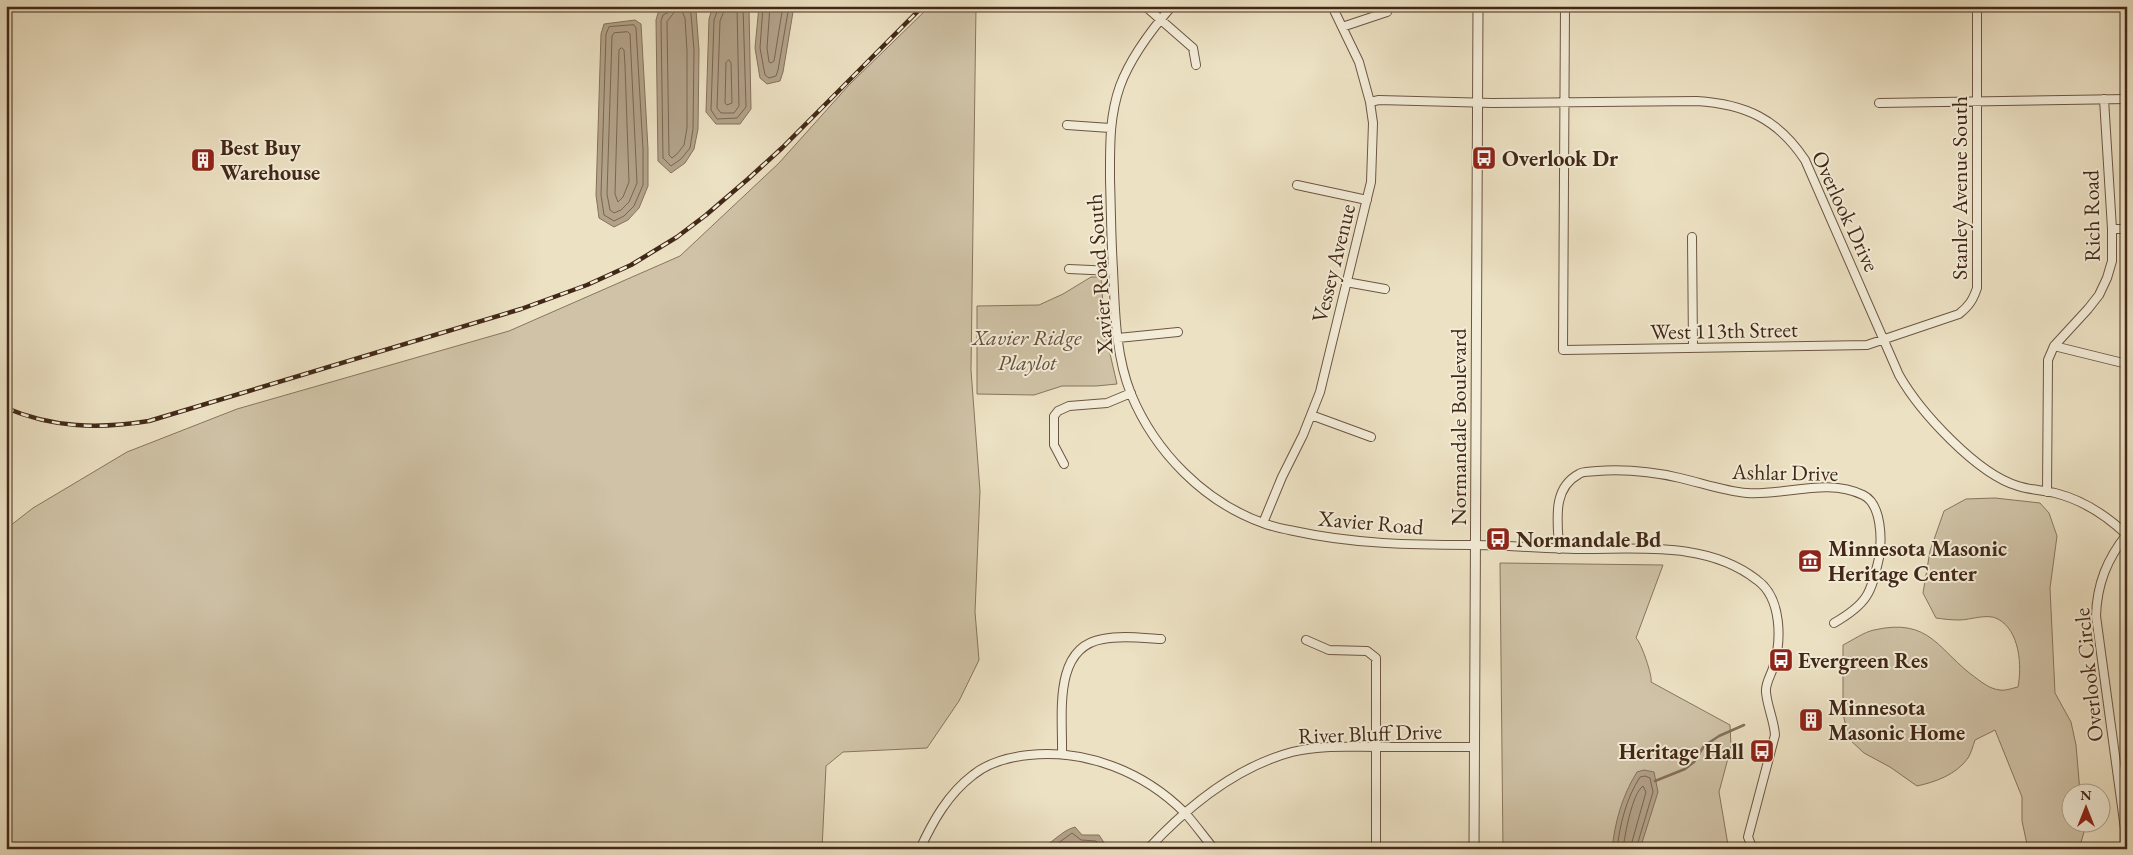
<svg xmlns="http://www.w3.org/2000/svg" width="2133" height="855" font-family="'EB Garamond',serif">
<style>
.green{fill:#cfc2a6;stroke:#88755e}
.water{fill:#b2a289;stroke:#85715b}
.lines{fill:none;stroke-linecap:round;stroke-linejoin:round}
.shore{stroke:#7a6550;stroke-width:1}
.stream{stroke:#85715b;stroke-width:2.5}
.minor-casing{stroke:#6c5642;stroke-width:10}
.tertiary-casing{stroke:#6c5642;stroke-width:11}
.minor{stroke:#f3ecd8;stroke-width:8}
.tertiary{stroke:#f3ecd8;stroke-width:9}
.rail-casing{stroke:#422817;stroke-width:4.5}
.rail{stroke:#f3ecd8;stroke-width:2.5;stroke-dasharray:8;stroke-linecap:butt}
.labels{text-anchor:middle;stroke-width:4;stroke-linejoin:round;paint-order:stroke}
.poi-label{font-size:22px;font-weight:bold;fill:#422817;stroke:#f3ecd8;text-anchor:start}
.street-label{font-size:22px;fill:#422817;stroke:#f3ecd8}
.park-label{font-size:22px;font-style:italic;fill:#654e3b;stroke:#f3ecd8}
</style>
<rect width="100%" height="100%" fill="#ece1c3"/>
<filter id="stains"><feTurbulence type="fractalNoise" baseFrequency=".004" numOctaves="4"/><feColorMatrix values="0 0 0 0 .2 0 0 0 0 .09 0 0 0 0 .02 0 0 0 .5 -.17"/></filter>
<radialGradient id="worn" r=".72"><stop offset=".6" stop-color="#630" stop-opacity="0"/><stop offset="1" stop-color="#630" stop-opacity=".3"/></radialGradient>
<path class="green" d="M930 6H976L971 370 980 491 975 612 979 660 959 701 927 748 843 752 826 766 822 849H6V529L33 508 127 452 237 409 509 331 680 256 779 163 849 85Z
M1091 277H1101L1105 332 1117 384 1096 386H1062L1034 395 977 394V306L1039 305 1063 294Z
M1995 498 2040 503 2049 513 2057 536 2050 588 2055 693 2071 722 2076 745 2080 792H2070V822L2083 823 2084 832 2079 849H2028L2022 821V797L1995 730 1975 740C1973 746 1971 753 1968 758 1956 775 1935 782 1917 786L1890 767 1864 753 1849 739 1843 714V645C1853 640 1864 632 1874 630 1931 617 1938 651 1976 678 1983 683 1990 689 2000 690 2005 691 2013 688 2018 687 2022 666 2020 631 1998 619 1987 613 1971 620 1959 620 1951 620 1943 619 1936 618L1923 593 1930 551 1944 511 1966 499Z
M1500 563 1663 565 1636 638C1641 642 1653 677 1651 682L1730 725 1731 747 1719 792 1728 845 1727 849H1503Z"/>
<path class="water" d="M745 6 749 9 751 109 740 124H716L706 112 709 19 712 9Z
M759 6H794L783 72 780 81 767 84 760 78 755 48Z
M690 7 696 10 699 50 698 129 694 149 685 163 671 173 658 161 656 20 659 10Z
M635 20 641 24 648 149V186L639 208 628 220 614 227 599 218 596 195 601 34 604 24Z
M1644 770 1654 772 1658 792 1640 849H1612C1615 822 1622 796 1637 772Z
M1075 827 1082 835H1099L1107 847 1106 849H1038C1052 845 1060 831 1075 827Z"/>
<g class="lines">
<path class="shore" d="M670 6 669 12 663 15 661 21 663 158 671 166 681 159 690 148 693 129 694 50 691 14 687 6
M719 6 714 20 711 110 717 119 737 118 746 107 743 6
M726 6 720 21 717 108 721 113H734L739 106 737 6
M763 6 760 48 765 75 769 78 776 76 778 70 789 6
M770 6 767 48 769 62 771 63 774 61 783 6
M677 9H681L685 18 687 51V128L684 145 677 154 672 158 669 155 667 22Z
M634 25 636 28 643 149V185L634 206 624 216 614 221 604 215 601 195 606 34 609 27Z
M628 32 630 34 637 183 629 202 621 210 614 213 610 210 607 194 612 36 614 33Z
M622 48 624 50 625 65 629 182 623 197 618 202 615 194 619 50Z
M729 60 731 63 732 103 727 105 725 103 726 63Z
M1050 849 1072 833 1081 840 1096 841 1102 849
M1617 849C1620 824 1626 799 1640 777L1645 776 1650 778 1653 792 1636 849
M1623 849C1625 834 1632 794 1643 786L1646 792 1630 849"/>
<path class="stream" d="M1655 781 1685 769 1694 762 1704 746 1719 736 1744 725"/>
<defs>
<path id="minor" d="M1145 6 1193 48 1196 65
M1172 6C1152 29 1131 56 1120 86 1109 117 1110 147 1110 180 1111 209 1111 239 1113 269 1115 310 1115 354 1131 394 1155 452 1204 502 1263 523 1273 527 1284 529 1294 531 1353 544 1412 545 1471 545 1509 545 1547 549 1586 549 1643 549 1709 542 1757 580 1782 598 1782 641 1773 668 1771 675 1765 684 1766 692 1767 706 1774 720 1775 735L1748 837 1752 847
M1565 6 1563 350 1867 345 1959 314C1969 306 1973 300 1977 288V6
M1342 27 1387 12
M1370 102 1379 100 1492 103 1697 101C1745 104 1778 119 1805 160L1899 375C1920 412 1977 474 2018 486 2030 490 2043 490 2055 493 2083 500 2106 515 2127 535
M1879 103 2127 99
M1067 125 1110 128
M1297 185 1367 200
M2112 229H2127
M1692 237 1693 348
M1069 269 1113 271
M1346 282 1385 289
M1118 338 1178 332
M2054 346 2127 364
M1311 415 1371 437
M1064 464 1054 445V416L1058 411 1069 406 1107 403 1131 393
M2047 492 2048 360 2054 346 2088 309 2099 295 2107 278 2112 261V229L2104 99
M1263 523 1282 477 1303 435 1320 392 1371 182 1373 123 1370 102 1359 62 1332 6
M1559 549C1558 522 1551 489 1579 474 1583 471 1592 472 1597 471 1624 469 1654 472 1680 478 1702 483 1724 491 1747 493 1785 496 1827 477 1863 495 1882 504 1882 540 1879 558 1871 594 1867 604 1834 623
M1306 640 1329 650 1367 651 1376 658V849
M1062 754C1063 716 1052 647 1103 639 1122 635 1142 638 1161 639
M920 849C933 821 948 794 973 775 989 762 1009 757 1029 755 1087 749 1144 772 1185 813 1195 824 1204 837 1214 849
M1148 849C1187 807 1236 767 1292 752 1319 745 1348 747 1376 747 1409 747 1442 747 1475 747
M1750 849 1752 847 1773 849
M2125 849V829L2096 616C2097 584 2107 559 2127 534"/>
<path id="tertiary" d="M1474 849 1478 6"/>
</defs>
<use href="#minor" class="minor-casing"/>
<use href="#tertiary" class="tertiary-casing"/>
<use href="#minor" class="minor"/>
<use href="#tertiary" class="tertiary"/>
<defs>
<path id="rail" d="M6 408C53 428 99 429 149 421L521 309 587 285 631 265 677 237 706 215 748 179 782 148 923 6"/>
</defs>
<use href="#rail" class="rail-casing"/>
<use href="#rail" class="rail"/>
</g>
<defs>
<symbol id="bus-square" viewBox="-11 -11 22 22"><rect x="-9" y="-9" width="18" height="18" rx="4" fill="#8f2418" stroke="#f3ecd8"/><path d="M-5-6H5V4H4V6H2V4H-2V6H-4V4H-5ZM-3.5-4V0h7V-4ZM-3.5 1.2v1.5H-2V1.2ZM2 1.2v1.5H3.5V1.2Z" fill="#fff"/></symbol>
<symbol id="building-square" viewBox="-11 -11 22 22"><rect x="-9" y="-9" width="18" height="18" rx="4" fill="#8f2418" stroke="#f3ecd8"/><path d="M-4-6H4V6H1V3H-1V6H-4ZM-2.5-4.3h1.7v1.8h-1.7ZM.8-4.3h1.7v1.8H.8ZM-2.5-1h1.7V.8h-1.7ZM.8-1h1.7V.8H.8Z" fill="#fff"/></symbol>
<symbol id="museum-square" viewBox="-11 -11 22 22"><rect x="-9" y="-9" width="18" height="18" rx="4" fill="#8f2418" stroke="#f3ecd8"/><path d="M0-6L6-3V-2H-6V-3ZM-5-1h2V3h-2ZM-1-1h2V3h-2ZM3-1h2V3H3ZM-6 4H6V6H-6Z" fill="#fff"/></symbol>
</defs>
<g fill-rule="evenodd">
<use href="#bus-square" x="1470" y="144" width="28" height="28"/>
<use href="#building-square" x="189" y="146" width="28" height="28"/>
<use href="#bus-square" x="1484" y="525" width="28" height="28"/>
<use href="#museum-square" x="1796" y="547" width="28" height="28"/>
<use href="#bus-square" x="1767" y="646" width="28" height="28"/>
<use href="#building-square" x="1797" y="706" width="28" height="28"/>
<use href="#bus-square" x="1748" y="737" width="28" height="28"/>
</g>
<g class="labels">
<g class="poi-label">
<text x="220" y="155">Best Buy<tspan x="220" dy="25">Warehouse</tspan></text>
<text x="1502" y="166">Overlook Dr</text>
<text x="1516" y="547">Normandale Bd</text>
<text x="1828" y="556">Minnesota Masonic<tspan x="1828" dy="25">Heritage Center</tspan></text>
<text x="1798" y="668">Evergreen Res</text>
<text x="1828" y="715">Minnesota<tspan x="1828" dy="25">Masonic Home</tspan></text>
<text x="1744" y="759" text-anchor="end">Heritage Hall</text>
</g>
<g class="street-label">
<text transform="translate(1959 188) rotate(-90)" y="8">Stanley Avenue South</text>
<text transform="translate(1846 211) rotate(65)" y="8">Overlook Drive</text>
<text transform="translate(2091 216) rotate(-91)" y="8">Rich Road</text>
<text transform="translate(1333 263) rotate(-76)" y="8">Vessey Avenue</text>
<text transform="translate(1099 274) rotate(-94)" y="8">Xavier Road South</text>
<text transform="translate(1724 330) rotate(-1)" y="8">West 113th Street</text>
<text transform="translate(1458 427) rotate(-90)" y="8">Normandale Boulevard</text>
<text transform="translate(1785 472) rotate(1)" y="8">Ashlar Drive</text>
<text transform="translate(1371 522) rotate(5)" y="8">Xavier Road</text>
<text transform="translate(2088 675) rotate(-96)" y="8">Overlook Circle</text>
<text transform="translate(1370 733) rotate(-2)" y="8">River Bluff Drive</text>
</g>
<g class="park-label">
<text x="1027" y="345">Xavier Ridge<tspan x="1027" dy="25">Playlot</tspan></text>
</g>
</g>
<rect width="2133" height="855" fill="none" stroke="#ece1c3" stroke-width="25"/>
<rect x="8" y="8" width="2118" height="840" fill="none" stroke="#422817" stroke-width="2.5"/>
<rect x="12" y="12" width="2108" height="830" fill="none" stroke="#422817"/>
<g transform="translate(2086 808)"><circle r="24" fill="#f3ecd8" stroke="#ac9e8b"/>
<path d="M0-4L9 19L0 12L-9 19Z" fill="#8f2418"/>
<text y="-8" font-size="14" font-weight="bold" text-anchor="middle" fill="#422817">N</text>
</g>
<rect width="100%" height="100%" filter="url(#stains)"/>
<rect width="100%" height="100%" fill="url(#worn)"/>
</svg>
